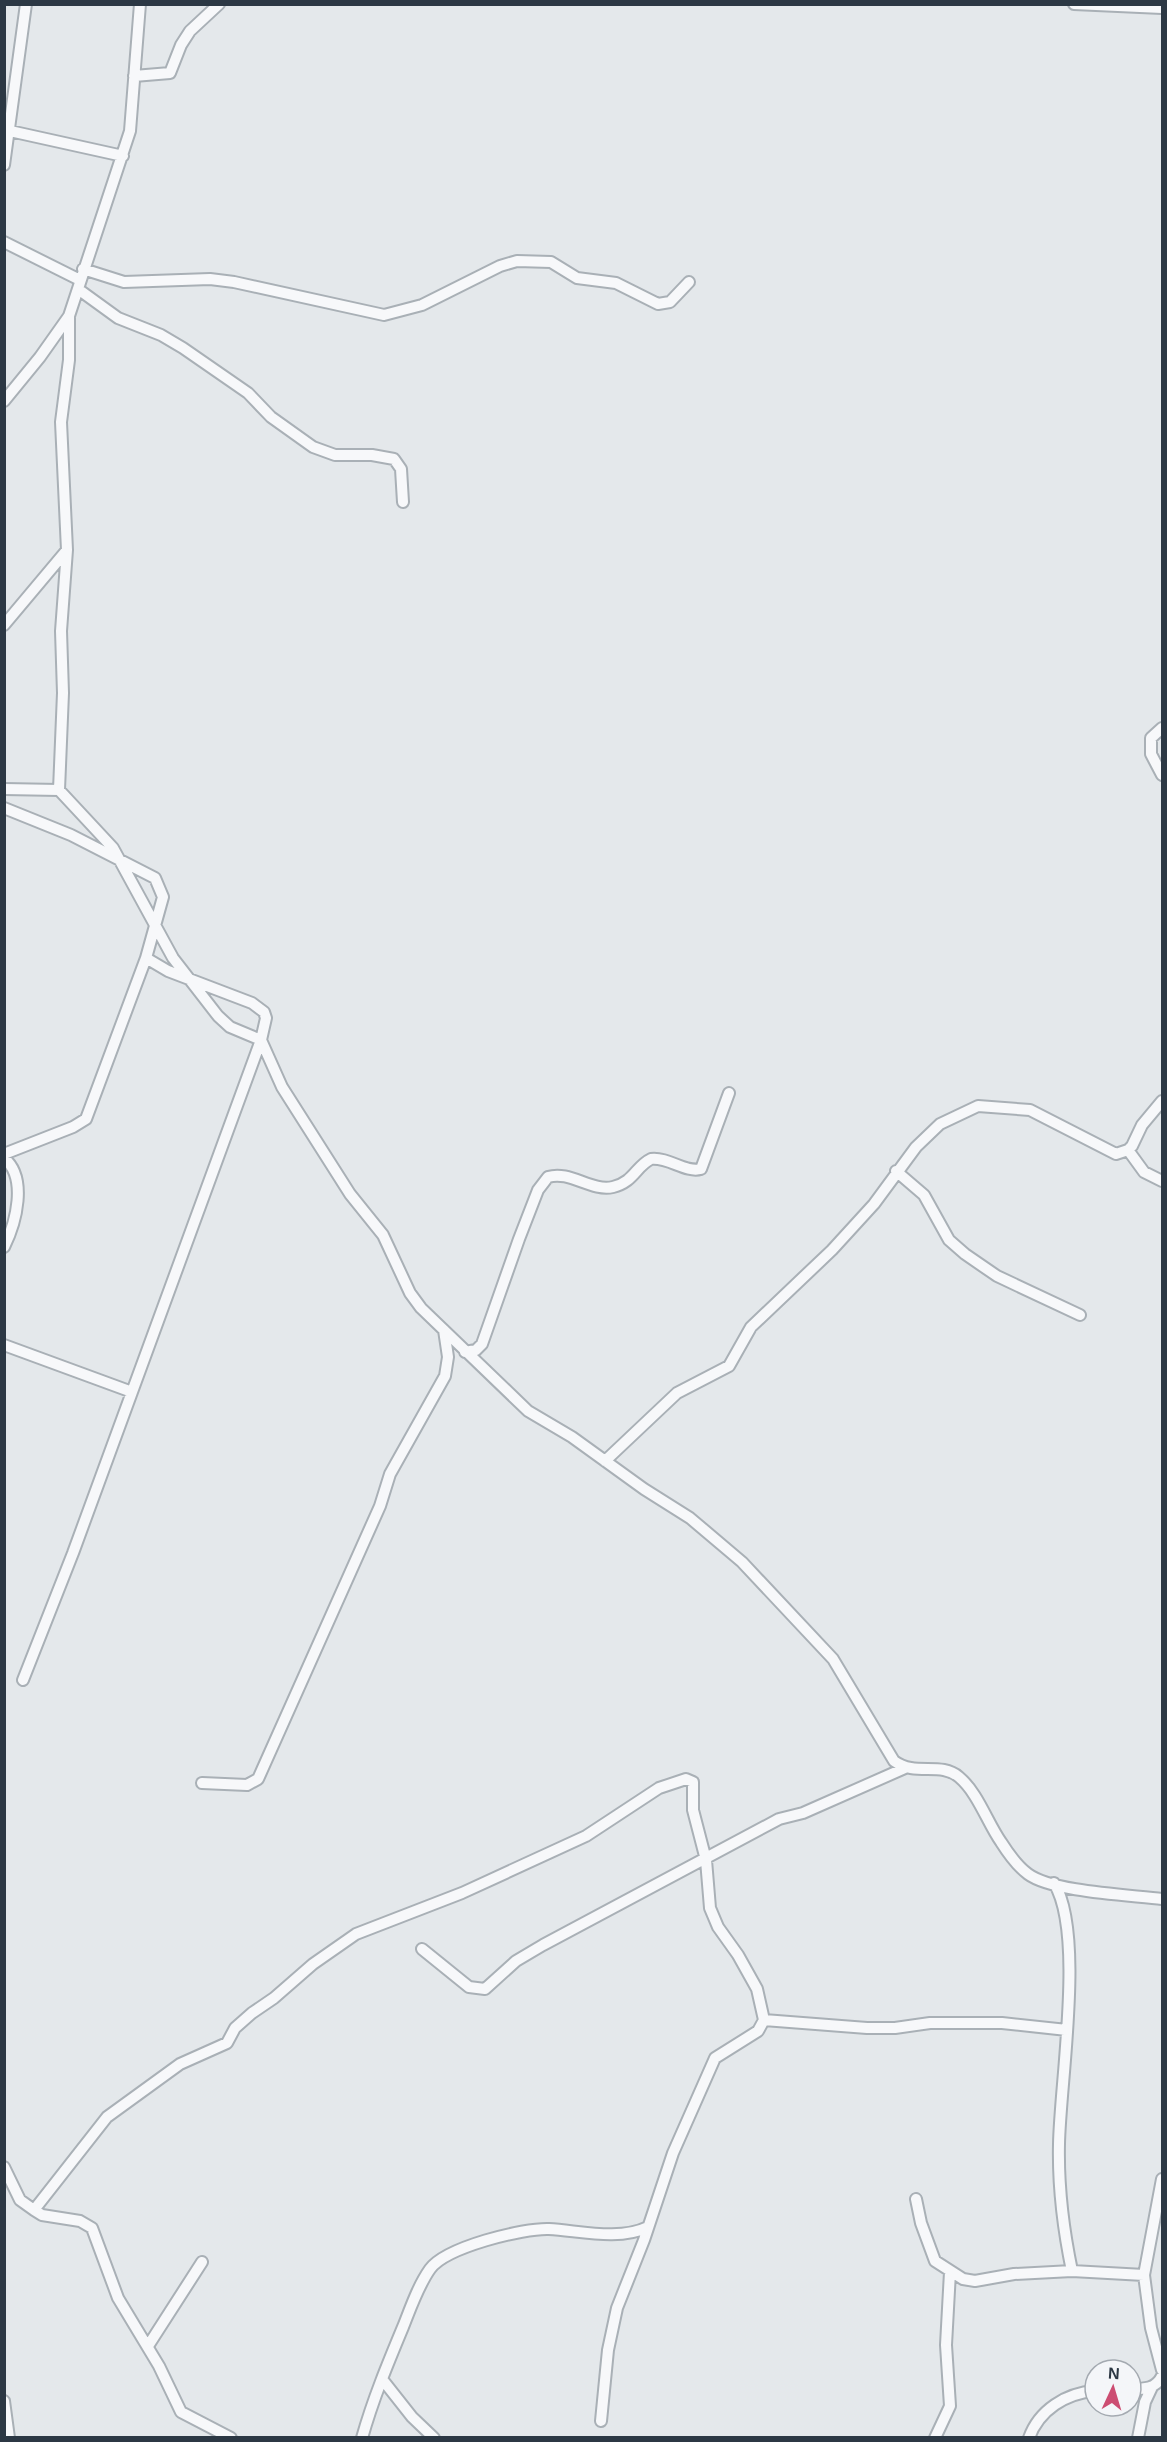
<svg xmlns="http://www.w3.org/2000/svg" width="1167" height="2442" font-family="Arial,sans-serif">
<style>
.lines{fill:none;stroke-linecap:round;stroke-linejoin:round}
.minor-casing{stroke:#a9b0b6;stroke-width:14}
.minor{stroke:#f7f8fa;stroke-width:10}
</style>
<rect width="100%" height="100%" fill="#e4e8eb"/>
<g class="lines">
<defs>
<path id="minor" d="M1074 4 1162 8
M134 76 170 73 181 45 190 31 219 4
M10 131 123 156
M4 165 26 4
M4 242 80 280
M83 269 124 282 210 279 234 282 384 315 422 305 500 266 517 261 551 262 577 278 616 283 658 304 670 302 689 282
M78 289 118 318 161 335 183 348 248 393 271 417 313 447 335 455H372L394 459 401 469 403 502
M4 401 40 357 69 316
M4 625 67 550
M1162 728 1151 738V754L1162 775
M4 789 59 790 113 848 173 958 218 1016 230 1027 261 1040 73 1553 23 1680
M59 790 63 693 61 631 67 550 61 422 69 360V316L130 131 140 4
M4 808 71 835 155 878 163 897 146 958 168 971 252 1003 264 1012 266 1018 261 1040 282 1087 350 1194 383 1235 410 1293 421 1308 528 1411 572 1437 644 1489 690 1518 742 1562 833 1659 894 1761C916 1777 940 1761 959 1777 978 1793 987 1822 1001 1842 1008 1853 1017 1866 1028 1874 1052 1892 1131 1895 1162 1899
M1128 1150 1144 1172 1162 1181
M4 1154 73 1127 86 1119 146 958
M4 1158C28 1178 16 1223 4 1247
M896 1171 924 1195 949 1240 965 1254 997 1276 1080 1315
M4 1345 132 1392
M465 1352 476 1350 482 1344 519 1239 538 1190 548 1177C570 1170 591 1192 613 1187 634 1182 636 1166 651 1159 669 1157 685 1173 701 1169L729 1093
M605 1461 677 1393 729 1366 751 1327 832 1250 874 1204 916 1147 940 1124 978 1106 1030 1110 1116 1154 1128 1150 1132 1146 1142 1125 1162 1101
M202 1783 247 1785 258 1779 380 1506 390 1474 445 1376 448 1357 444 1330
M1054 1883C1085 1933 1060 2082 1059 2144 1058 2188 1063 2228 1072 2271
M422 1949 469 1987 485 1989 516 1961 543 1945 779 1819 803 1813 905 1768
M764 2020 867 2028H895L930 2023H1002L1067 2030
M4 2167 20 2200 34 2210 42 2215 80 2221 92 2228 118 2298 159 2366 181 2412 231 2438
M1162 2179 1144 2275 1151 2328 1162 2370
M916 2199 921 2223 935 2261 963 2279 975 2281 1014 2274 1072 2271 1144 2275
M34 2210 107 2117 180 2064 227 2043 235 2028 252 2013 274 1998 313 1964 356 1934 462 1893 586 1836 659 1788 686 1779 693 1782V1810L706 1860 710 1908 718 1927 738 1955 757 1989 764 2020 758 2031 715 2058 673 2153 644 2240 617 2308 608 2350 601 2421
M148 2346 202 2262
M382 2379 412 2417 434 2438
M1131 2389C1144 2389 1156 2389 1162 2376
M4 2401 9 2438
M362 2438C373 2399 388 2363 403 2327 411 2307 418 2286 430 2269 446 2247 523 2228 549 2229 581 2231 619 2241 648 2227
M935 2438 950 2406 946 2345 950 2272
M1029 2438C1039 2410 1066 2393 1095 2391
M1138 2438 1145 2402 1152 2387"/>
</defs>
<use href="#minor" class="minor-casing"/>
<use href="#minor" class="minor"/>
</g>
<rect width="1167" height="2442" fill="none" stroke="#2c3844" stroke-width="12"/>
<g transform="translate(1113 2388) rotate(4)"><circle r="28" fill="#f4f6f9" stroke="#a4aab1" stroke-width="1.5"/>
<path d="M0-4.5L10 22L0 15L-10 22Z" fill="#cc4d72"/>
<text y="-9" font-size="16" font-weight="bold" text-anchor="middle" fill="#2c3844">N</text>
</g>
</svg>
